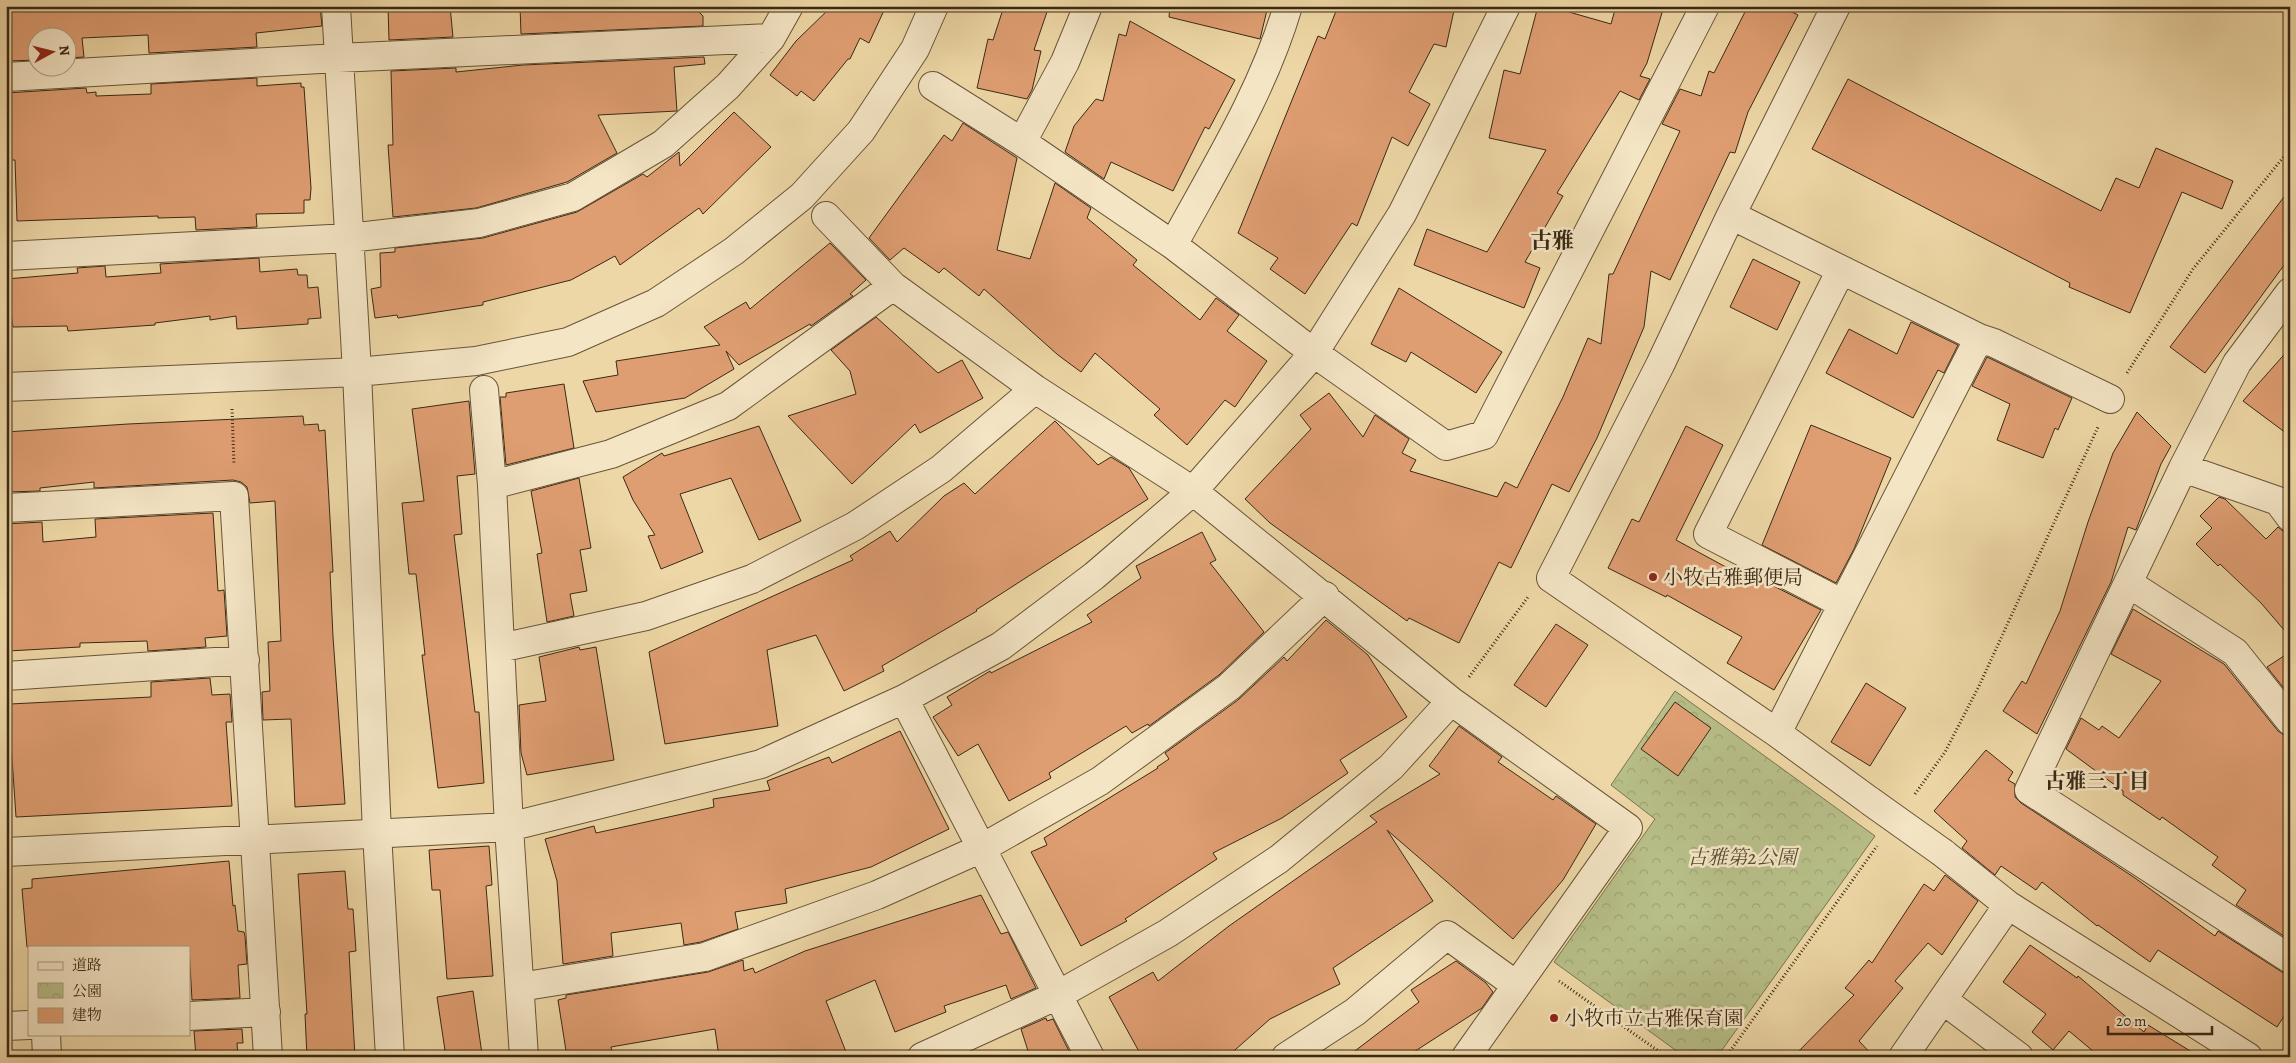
<svg xmlns="http://www.w3.org/2000/svg" width="2296" height="1063" font-family="Alegreya,'Noto Serif JP',serif">
<style>
.park{fill:url(#park-crowns);stroke:#78744e}
.building{fill:#df9e72;stroke:#3a2915}
.lines{fill:none;stroke-linecap:round;stroke-linejoin:round}
.minor-casing{stroke:#675439;stroke-width:30}
.tertiary-casing{stroke:#675439;stroke-width:30}
.path{stroke:#3a2915;stroke-width:3;stroke-dasharray:1 2.5;stroke-linecap:butt}
.minor{stroke:#f4e5c5;stroke-width:28}
.tertiary{stroke:#f4e5c5;stroke-width:28}
.minor-bridge-casing{stroke:#675439;stroke-width:30;stroke-linecap:butt}
.minor-bridge{stroke:#f4e5c5;stroke-width:28}
.poi-dot{fill:#8f2418;stroke:#f4e5c5;stroke-width:2}
.labels{text-anchor:middle;stroke-width:5;stroke-linejoin:round;paint-order:stroke}
.poi-label{font-size:20px;fill:#3a2915;stroke:#f4e5c5;text-anchor:start}
.park-label{font-size:20px;font-style:italic;fill:#594e32;stroke:#f4e5c5}
.neighbourhood-label{font-size:21px;font-weight:bold;fill:#3a2915;stroke:#f4e5c5}
.quarter-label{font-size:22px;font-weight:bold;fill:#3a2915;stroke:#f4e5c5}
</style>
<defs>
<pattern id="park-crowns" width="20" height="18" patternUnits="userSpaceOnUse" patternTransform="scale(1.25)"><rect width="20" height="18" fill="#b7be88"/><path d="M2 6a3 3 0 1 1 6 0M12 15a3 3 0 1 1 6 0" fill="none" stroke="#9ea374"/></pattern>
</defs>
<rect width="100%" height="100%" fill="#eed7a6"/>
<filter id="stains"><feTurbulence type="fractalNoise" baseFrequency=".004" numOctaves="4"/><feColorMatrix values="0 0 0 0 .2 0 0 0 0 .09 0 0 0 0 .02 0 0 0 .5 -.17"/></filter>
<radialGradient id="worn" r=".72"><stop offset=".6" stop-color="#630" stop-opacity="0"/><stop offset="1" stop-color="#630" stop-opacity=".3"/></radialGradient>
<path class="park" d="M1675 691 1875 836 1717 1057H1685L1554 962 1655 819 1611 785Z"/>
<path class="building" d="M6 6H320L322 26 256 33 257 47 149 53 148 35 82 38 84 57 68 58V38H38V60L6 61Z
M388 6H450L453 37 389 40Z
M520 6H693L703 16V26L521 34Z
M832 6H886L869 43 860 38 850 59H848L814 101 801 91 797 96 770 75 796 41Z
M1004 6H1049L1034 50 1041 51 1032 90 1027 99 977 88 988 39 993 40Z
M1170 6H1268L1260 39 1169 17Z
M1338 6H1455L1446 47 1434 44 1409 92 1430 104 1408 146 1392 137 1357 226 1352 223 1305 294 1270 269 1278 258 1238 233 1318 36 1325 39Z
M1538 6H1548L1611 24 1616 6H1664L1647 63 1640 76 1650 79 1639 100 1620 91 1557 193 1563 196 1525 262 1540 268 1524 308 1414 265 1427 229 1487 252 1546 150 1489 138 1504 70 1520 74Z
M1748 6H1780L1798 15 1748 112 1735 153 1730 152 1670 280 1651 271 1644 327 1597 438 1569 492 1552 484 1511 568 1499 562 1459 643 1409 618 1407 621 1270 523 1245 499 1311 429 1300 415 1329 393 1363 437 1375 415 1409 439 1402 453 1416 460 1410 471 1497 497 1505 482 1517 488 1563 397 1588 338 1601 344 1609 274H1613L1680 131 1662 124 1680 89 1701 96 1709 71 1714 73Z
M1130 21 1235 80 1209 129 1205 127 1173 191 1111 162 1104 179 1065 152 1074 126 1096 99 1103 101 1119 34 1126 36Z
M704 57 705 64 674 67 677 111 598 115 617 153 567 182 476 208 393 217 388 145H393L391 71 456 68V72L523 65Z
M257 78V86L301 83V87H304L311 188 310 200H304V213L256 214 257 227 196 230 195 217 158 218V216L17 221 15 160H10L9 157 6 93 86 88 87 93 96 92V96L151 94V84Z
M1848 79 2101 211 2116 178 2139 188 2156 148 2233 181 2222 209 2182 192 2130 313 2069 287 2070 283 1812 149Z
M734 112 771 147 703 214 699 208 620 265 615 256 571 280 483 302V305L398 318 397 315 375 318 371 289 381 287 380 253 395 252V248L483 238 577 212 643 174 647 177 679 152 680 166Z
M963 123 1017 158 997 250 1030 259 1055 183 1091 208 1087 218 1137 260 1133 265 1200 320 1216 298 1239 315 1227 331 1267 361 1235 407 1225 400 1187 445 1154 415 1160 409 1095 353 1081 372 1058 355 984 289 979 296 944 268 939 273 904 248 890 260 869 238 944 135 952 141Z
M2290 189V257L2205 373 2170 347Z
M830 243 866 280 850 294 853 296 811 326 810 324 739 365 726 351 734 369 685 398 596 412 583 381 618 375 616 361 720 345 704 327 746 302 750 309Z
M259 258 260 272 297 269 298 275H307L308 288 318 287 321 318 308 319V324L237 329 236 316 210 320V316L155 323V325L68 331 67 326 13 327 6 279 78 273 77 268 105 266 106 277 161 273 160 264Z
M1753 259 1800 282 1777 330 1730 307Z
M1399 288 1502 352 1476 393 1411 352 1406 362 1371 344Z
M876 317 938 373 962 360 983 398 920 433 915 424 852 484 788 416 856 394 850 371 831 350Z
M1911 322 1958 345 1944 373 1938 370 1913 418 1826 373 1849 329 1897 354Z
M2290 348V436L2243 401Z
M1987 357 2072 398 2058 430 2055 428 2043 458 1997 440 2010 404 1972 386Z
M564 384 574 448 506 465 500 397H506V393Z
M469 401 475 474 457 476 462 534 454 535 475 712H479L484 783 438 788 422 655H425L416 574H409L402 503 424 501 412 409Z
M2137 412 2171 446 2161 464 2136 530 2128 527 2111 582 2037 734 2003 711 2022 681 2026 684 2060 611 2088 522 2113 453Z
M303 416 304 425 318 424 319 431 325 430 333 572H330L333 637 345 804 295 807 291 719 263 720 262 692 270 691 268 642 281 641 275 501 250 503 247 487 241 482 233 480 94 488V482L40 488V491L6 492V432L128 424Z
M1055 421 1098 465 1111 457 1129 468 1148 499 976 610 977 611 882 666 884 671 844 691 816 635 767 650 778 726 665 744 649 652 853 560 850 556 890 531 897 542 944 496 964 483 975 494Z
M1811 425 1891 458 1854 549 1836 583 1762 545Z
M759 426 801 521 759 540 731 478 680 494 703 552 661 569 648 536 655 535 633 500 623 477 662 453 664 456Z
M1686 426 1723 445 1676 540 1748 579 1750 574 1821 610 1774 690 1727 663 1742 637 1667 595 1666 597 1608 568 1632 519 1639 522Z
M579 478 591 548 580 550 587 591 570 594 574 616 547 622 537 554 542 553 531 491Z
M2219 497 2225 499 2266 539 2278 527 2283 531 2290 532V637L2261 603 2220 564 2218 566 2196 544 2212 528 2200 516Z
M213 513 218 591 224 590 227 636 205 638 206 647 148 651 147 641 80 643V647L8 651 6 524 42 522 43 542 96 537 95 519Z
M1202 532 1216 560 1210 563 1264 632 1219 675 1149 726 1148 724 1132 733 1126 726 1049 773 1051 778 1009 801 978 744 958 756 933 717 952 705 947 697 990 671 991 673 1092 622 1087 615 1141 578 1136 566Z
M2133 609 2224 664 2278 731 2284 735 2290 736V940L2236 905 2246 890 2212 865 2218 857 2162 817 2160 820 2123 795V791L2066 749 2081 718 2099 730 2102 726 2119 738 2161 681 2111 654Z
M1326 620 1368 655 1407 717 1340 760 1348 773 1282 818 1213 853 1217 859 1125 919 1127 921 1081 946 1031 852 1047 845 1044 838 1158 768 1157 767 1169 759 1165 753 1238 700 1284 657 1287 661Z
M1556 624 1588 645 1546 707 1514 685Z
M579 647 580 650 596 647 614 760 527 775 521 753 519 705 546 701 539 657Z
M2290 652V696L2267 667Z
M210 678 212 695 230 694 232 722H226L232 806 16 817 9 714H11L10 704 151 697V682Z
M1866 683 1906 708 1870 766 1831 742Z
M1675 702 1711 728 1678 776 1641 749Z
M1459 726 1502 757 1498 762 1553 800 1556 796 1596 824 1563 880 1513 939 1387 830 1433 901 1333 968 1340 984 1270 1019 1227 1057H1142L1109 997 1153 972 1158 981 1229 926 1377 822 1370 816 1440 774 1429 766Z
M900 731 949 829 871 867 785 889 787 903 735 912 738 929 701 942 684 945 681 923 611 933 613 956 563 964 557 881 545 839 594 826 596 833 714 807 713 799 770 790 767 781 829 757 832 763Z
M1986 750 2013 772 2008 780 2015 784V797L2021 803 2135 878 2215 936 2218 931 2282 972 2290 975V1007L2277 1027 2158 950 2150 962 2098 925 2097 926 2042 882 2036 890 2001 866 1995 875 1962 848 1967 841 1934 811Z
M489 846 492 885 486 886 493 976 447 979 440 890H432L429 850Z
M229 861 233 906 235 905 238 931 244 932 245 936 247 964 238 965 240 998 192 1000 189 947H27L22 889 32 888V879Z
M345 871 348 909H353L356 951 349 952 355 1057H307L305 1014H307L298 874Z
M1945 875 1978 901 1942 955 1928 943 1895 981 1903 988 1859 1041 1874 1057H1793L1854 995 1845 988 1869 960 1872 963 1924 884 1934 891Z
M981 895 1001 934 1008 932 1036 988 1011 999 1006 985 944 1006 946 1012 895 1032 875 980 826 1001 848 1057H719L715 1029 611 1047 613 1057H567L558 1000 566 998V995L708 972 743 960 744 971 753 968 755 973 805 951Z
M2030 945 2077 978 2078 976 2144 1032 2148 1025 2200 1057H2100L2069 1031 2053 1050 2032 1032 2046 1014 2003 982Z
M1456 961 1486 983 1493 992 1482 1008 1406 1057H1347L1419 1002 1411 990Z
M473 991 482 1054 446 1057 437 997Z
M1046 1018 1047 1021 1053 1019 1072 1057H1030L1021 1029Z
M242 1029 243 1043H237L238 1057H196L194 1031Z"/>
<g class="lines">
<defs>
<path id="minor" d="M336 6 357 372
M1088 6 1065 62 1022 142 1173 245 1314 353 1446 446 1484 435 1705 6
M1836 6 1731 215 1660 365 1551 578 1777 733 1870 801
M6 77 338 58 771 38
M933 86 1022 142
M1731 215 1979 338 1994 343 2110 399
M826 216 893 286
M1173 245C1215 168 1263 91 1288 6
M6 256 349 238 479 223 573 197 663 144 728 86 771 38 789 6
M1841 270 1708 534 1843 604
M2290 292 2237 363 2183 468 2029 790 2290 959
M484 390 492 485
M2183 468 2278 501 2290 517
M6 508 234 496 268 1057
M2128 583 2235 652 2290 721
M500 648 646 616 752 579 855 526 941 469 1035 389
M6 676 245 660
M904 699 1090 1057
M1777 733 1979 338
M6 852 509 827 761 764 904 699 1001 646 1094 576 1193 491 1314 353 1402 214 1506 6
M1943 853 2008 905 2248 1057
M520 987 705 957 877 895 982 848 1100 781 1229 687 1325 596
M1943 1000 2019 1057
M189 1016 266 1012
M6 1026 29 1025
M46 1034 47 1057
M524 1057 509 827 492 485 611 454 728 406 893 286 1035 389 1193 491 1451 701 1628 828 1466 1057
M922 1057 1058 995 1168 933 1279 859 1391 767 1451 701
M1286 1057 1355 1012 1447 935 1516 985
M1903 1057 2008 905"/>
<path id="tertiary" d="M357 372 377 833 390 1057
M6 387 357 372 476 361 568 342 656 303 734 251 802 196 861 131 915 49 934 6"/>
</defs>
<use href="#minor" class="minor-casing"/>
<use href="#tertiary" class="tertiary-casing"/>
<path class="path" d="M2127 373 2193 269 2290 149
M232 409 234 465
M1469 677 1528 597
M1915 794 1945 752 1979 686 2098 427
M1559 981 1667 1057
M1726 1057 1877 846"/>
<use href="#minor" class="minor"/>
<use href="#tertiary" class="tertiary"/>
<defs>
<path id="minor-bridge" d="M1870 801 1943 853"/>
</defs>
<use href="#minor-bridge" class="minor-bridge-casing"/>
<use href="#minor-bridge" class="minor-bridge"/>
</g>
<g class="poi-dot">
<circle cx="1653" cy="577" r="5"/>
<circle cx="1554" cy="1018" r="5"/>
</g>
<g class="labels">
<g class="poi-label">
<text x="1663" y="584">小牧古雅郵便局</text>
<text x="1564" y="1025">小牧市立古雅保育園</text>
</g>
<g class="park-label">
<text x="1742" y="864">古雅第2公園</text>
</g>
<g class="neighbourhood-label">
<text x="2097" y="788">古雅三丁目</text>
</g>
<g class="quarter-label">
<text x="1552" y="248">古雅</text>
</g>
</g>
<rect width="2296" height="1063" fill="none" stroke="#eed7a6" stroke-width="25"/>
<rect x="8" y="8" width="2281" height="1048" fill="none" stroke="#3a2915" stroke-width="2.5"/>
<rect x="12" y="12" width="2271" height="1038" fill="none" stroke="#3a2915"/>
<rect x="28" y="946" width="162" height="90" fill="#f4e5c5" stroke="#aa9a7f"/>
<rect x="38" y="962" width="25" height="8" fill="#f4e5c5" stroke="#aa9a7f"/>
<text x="72" y="970" font-size="15" fill="#3a2915">道路</text>
<rect x="38" y="983" width="25" height="15" fill="url(#park-crowns)" stroke="#aa9a7f"/>
<text x="72" y="996" font-size="15" fill="#3a2915">公園</text>
<rect x="38" y="1008" width="25" height="15" fill="#df9e72" stroke="#aa9a7f"/>
<text x="72" y="1020" font-size="15" fill="#3a2915">建物</text>
<g transform="translate(52 52) rotate(83)"><circle r="24" fill="#f4e5c5" stroke="#aa9a7f"/>
<path d="M0-4L9 19L0 12L-9 19Z" fill="#8f2418"/>
<text y="-8" font-size="14" font-weight="bold" text-anchor="middle" fill="#3a2915">N</text>
</g>
<path d="M2108 1026v8h104v-8" fill="none" stroke="#3a2915" stroke-width="2.5"/>
<text x="2116" y="1026" font-size="15" fill="#3a2915" stroke="#f4e5c5" stroke-width="4" paint-order="stroke">20 m</text>
<rect width="100%" height="100%" filter="url(#stains)"/>
<rect width="100%" height="100%" fill="url(#worn)"/>
</svg>
